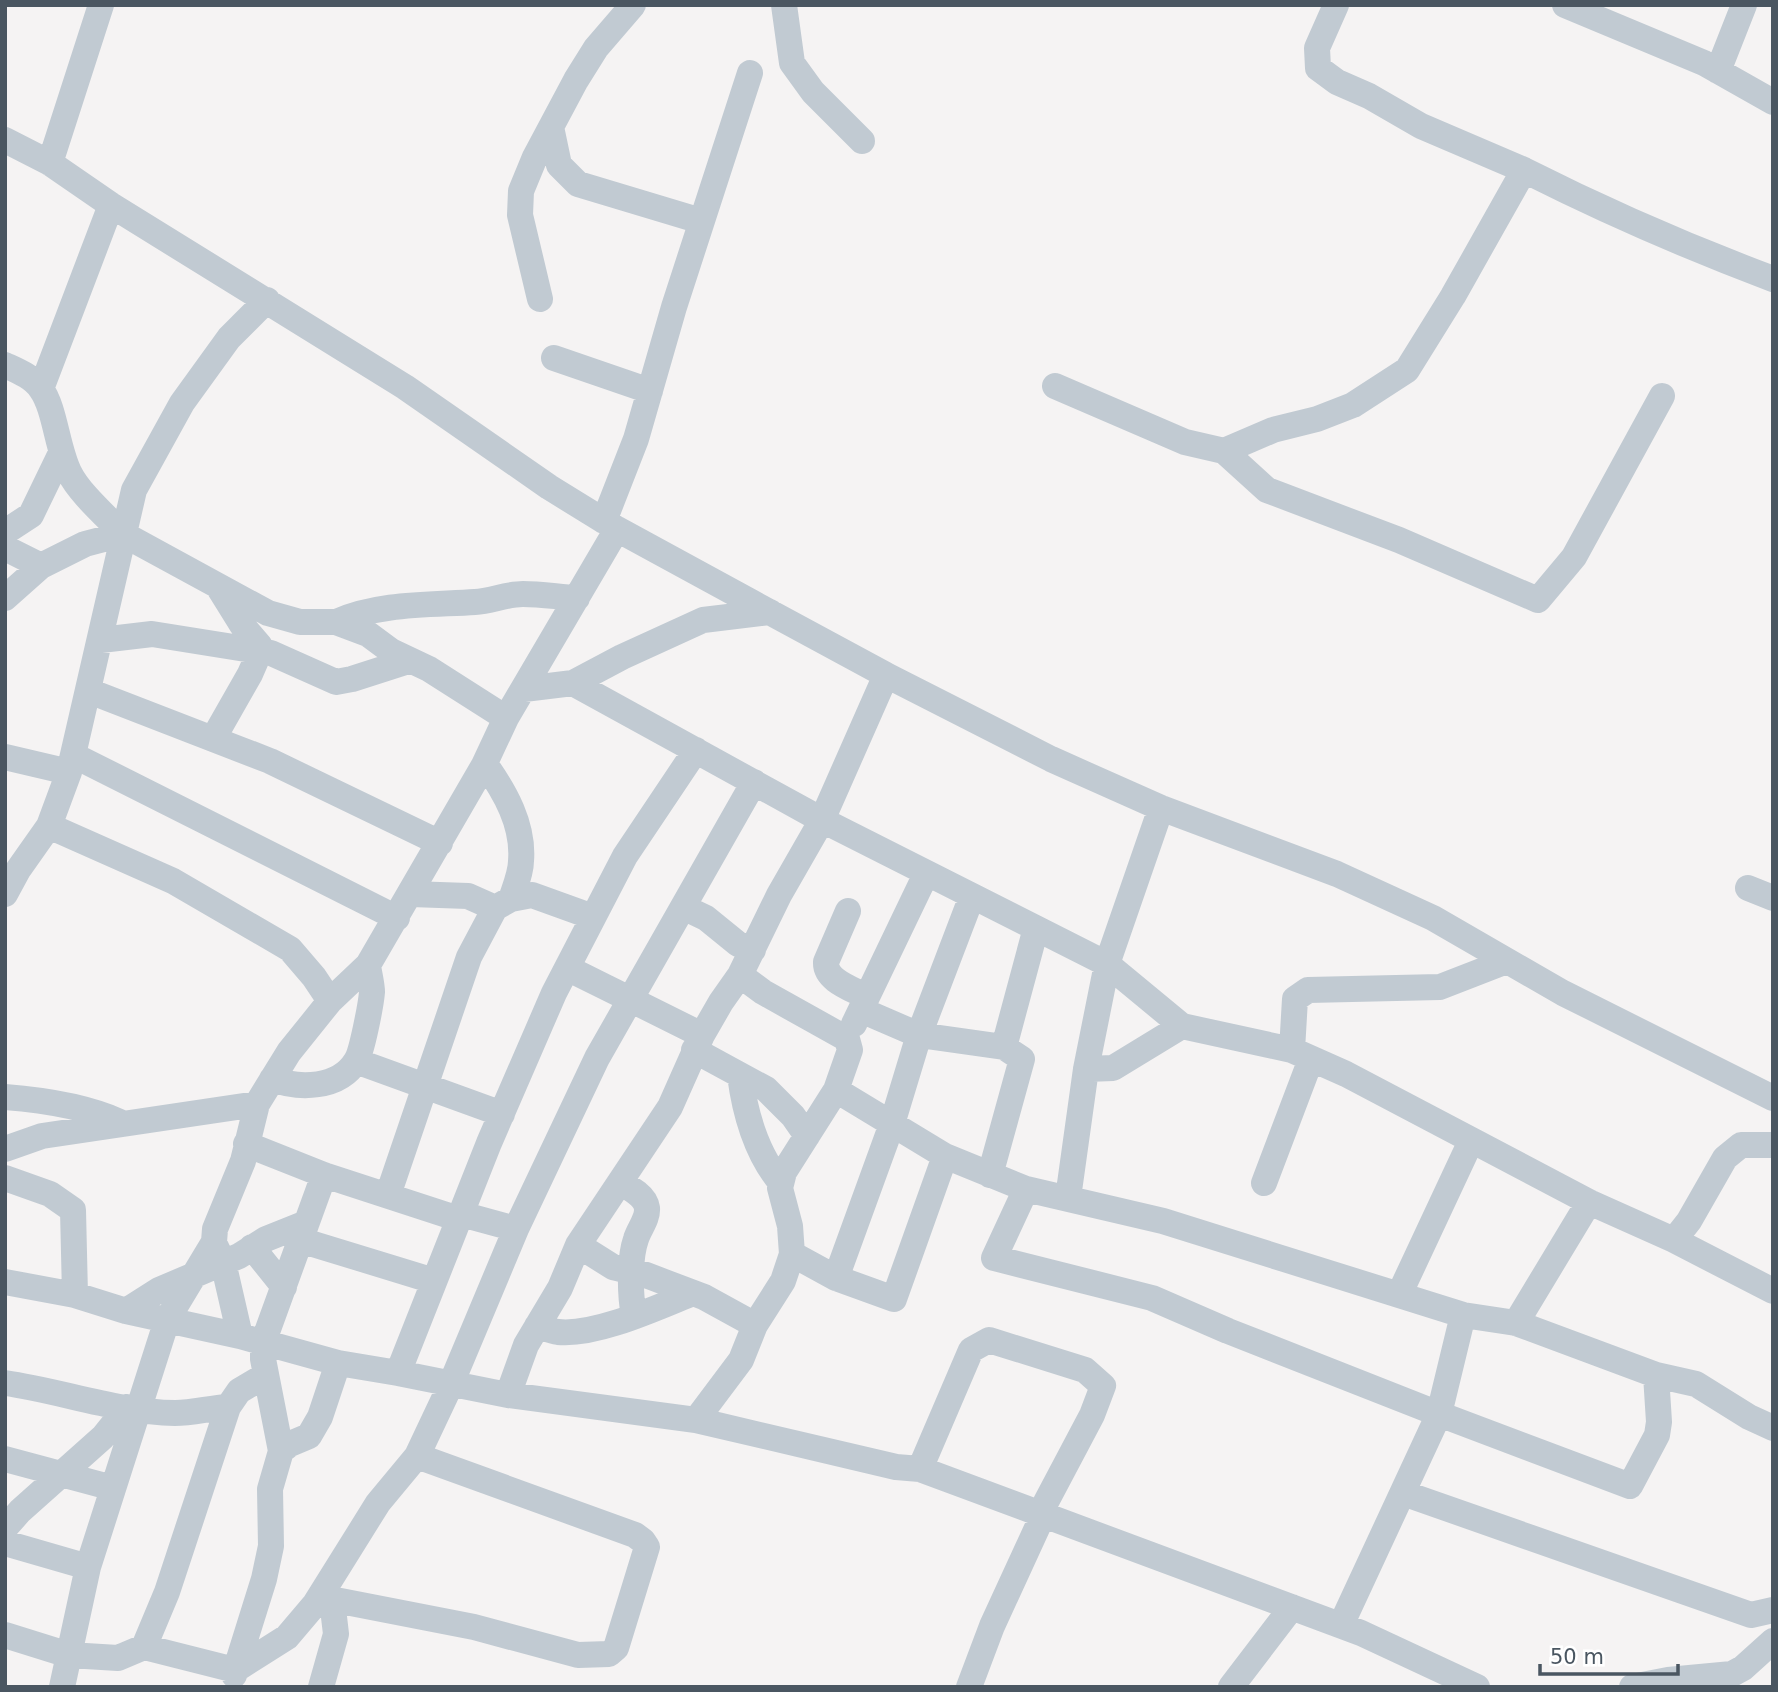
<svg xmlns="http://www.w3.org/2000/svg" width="1778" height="1692" font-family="'DejaVu Sans',sans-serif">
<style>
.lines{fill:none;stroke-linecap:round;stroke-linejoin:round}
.minor{stroke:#c1cad2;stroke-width:26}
</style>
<rect width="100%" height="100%" fill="#f5f3f3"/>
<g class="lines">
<path class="minor" d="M784 5 792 63 813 92 862 141
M1565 5 1704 63 1773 102
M1718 71 1744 5
M551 127 559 165 578 184 701 221
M5 140 50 163 111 205 405 387 549 487 617 529 751 602 886 675 1051 759 1161 808 1337 874 1433 918 1563 993 1773 1098
M50 163 101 5
M1524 170C1605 211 1688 247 1773 279
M540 299 520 215 521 191 535 157 576 80 596 48 633 5
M554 358 650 391
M5 365C18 371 33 377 41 389 55 408 57 448 69 472 79 493 107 517 123 534
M1055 386 1185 442 1224 451 1273 430 1317 419 1353 405 1407 370 1453 296 1524 170 1421 126 1369 96 1337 82 1318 68 1317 48 1336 5
M41 389 111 205
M1224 451 1267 490 1399 540 1538 600 1574 557 1662 396
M604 521 636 439 674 307 750 73
M5 532 31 515 61 453
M5 548 41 566
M5 598 41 566 85 544 123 534 268 613 300 622H336L368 634 391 651 429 669 506 718
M336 622C378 603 429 605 475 602 491 601 507 594 523 594 541 594 559 597 577 598
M101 640 152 634 271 653 336 682 352 679 408 661
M573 683 622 657 703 620 770 612
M524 689 573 683 822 820 1107 964 1182 1026 1292 1050 1346 1074 1589 1202 1674 1240 1689 1221 1725 1158 1741 1145H1773
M89 691 270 761 440 843
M213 739 250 674 260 651V646L242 625 219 588
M73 755 397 918
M5 757 69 772
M485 764C505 792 524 825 521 861 521 873 515 887 511 899
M49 826 173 881 290 949 314 977 330 1001
M1748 888 1773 898
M5 894 18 870 49 826 69 772 134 490 182 403 229 338 267 300
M411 894 468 896 495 908
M683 907 706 918 738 944 753 950
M848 911 826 962C825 981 853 989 867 997
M567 968 702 1035
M861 1010 919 1035 972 896
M854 1024 926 874
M694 1050 766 1089 793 1116 807 1136
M1292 1050 1295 999 1308 990 1440 987 1507 961
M356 1061 502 1114
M1086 1069 1113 1068 1182 1026
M740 1075C745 1114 756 1153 781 1183
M272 1079C299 1089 339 1089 356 1061 362 1052 371 1004 372 992 372 984 369 974 368 965
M836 1090 945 1156 1026 1189 1163 1221 1463 1315 1516 1323 1656 1375 1696 1384 1749 1417 1773 1428
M5 1097C43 1100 85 1106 120 1122
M246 1144 324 1175 459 1219
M5 1149 42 1136 257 1104
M990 1175 1022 1059 1004 1047
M5 1178 50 1194 73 1210 75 1295
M620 1183C630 1188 645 1195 647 1208 648 1219 639 1229 636 1239 629 1259 630 1295 634 1316
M1264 1183 1311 1059
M1026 1189 994 1258 1152 1298 1228 1331 1439 1414 1630 1486 1657 1435 1659 1422 1656 1375
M388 1195 469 957 495 908 511 899 532 895 593 917
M1068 1198 1086 1069 1107 964 1161 808
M461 1214 516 1229
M300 1240 434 1281
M1674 1240 1773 1291
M578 1245 613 1267 646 1275 704 1297 755 1325
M216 1247 223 1262 240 1336
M252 1247 284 1287
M792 1254 836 1278 892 1124 919 1035 1004 1047 1036 928
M836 1278 894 1299 945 1156
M5 1282 75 1295 126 1311 240 1336 338 1363 398 1373 508 1395 696 1420 896 1467 920 1469 1361 1633 1477 1687
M1399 1295 1471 1141
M126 1311 159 1290 239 1256 266 1239 306 1223
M1516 1323 1589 1202
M537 1326C544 1328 551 1331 558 1332 596 1336 658 1307 693 1293
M398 1373 489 1143 554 993 625 856 696 750
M5 1383C61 1391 118 1412 175 1413 193 1413 210 1408 228 1407
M508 1395 526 1345 560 1288 578 1245 670 1107 702 1035 721 1002 740 975 779 895 822 820 886 675
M696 1420 741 1360 755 1325 783 1281 792 1254 790 1226 780 1188 784 1172 836 1090 850 1050 847 1039 763 992 740 975
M281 1451 263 1359V1343L324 1175
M5 1459 113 1488
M920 1469 971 1350 989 1340 1085 1370 1103 1386 1092 1415 1046 1502 1043 1515 992 1626 969 1687
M1403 1493 1751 1615 1773 1610
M5 1528 20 1511 103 1437 127 1407
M5 1543 88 1567
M320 1597 474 1627 578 1655 609 1654 616 1648 647 1547 643 1541 635 1535 417 1456
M1341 1625 1439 1414 1463 1315
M5 1635 69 1655 118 1658 144 1647 235 1670 287 1637 315 1604 378 1503 417 1456 451 1384 516 1229 597 1058 754 782
M144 1647 167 1592 228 1407 239 1391 266 1375
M234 1675 264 1579 271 1546 270 1489 281 1451 290 1444 309 1436 320 1417 338 1363
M62 1687 88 1567 167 1320 214 1242 215 1229 243 1161 257 1104 289 1052 330 1001 368 965 484 765 506 718 617 529
M321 1687 336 1634 332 1600
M1231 1687 1292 1607
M1632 1687 1668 1680 1732 1674 1743 1668 1773 1641"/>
</g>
<rect width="1778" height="1692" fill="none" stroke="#4a5661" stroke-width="14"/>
<path d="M1540 1664v10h138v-10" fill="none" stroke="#4a5661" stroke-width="3.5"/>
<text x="1550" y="1664" font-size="21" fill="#4a5661" stroke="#ffffff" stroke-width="5" paint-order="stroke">50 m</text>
</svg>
